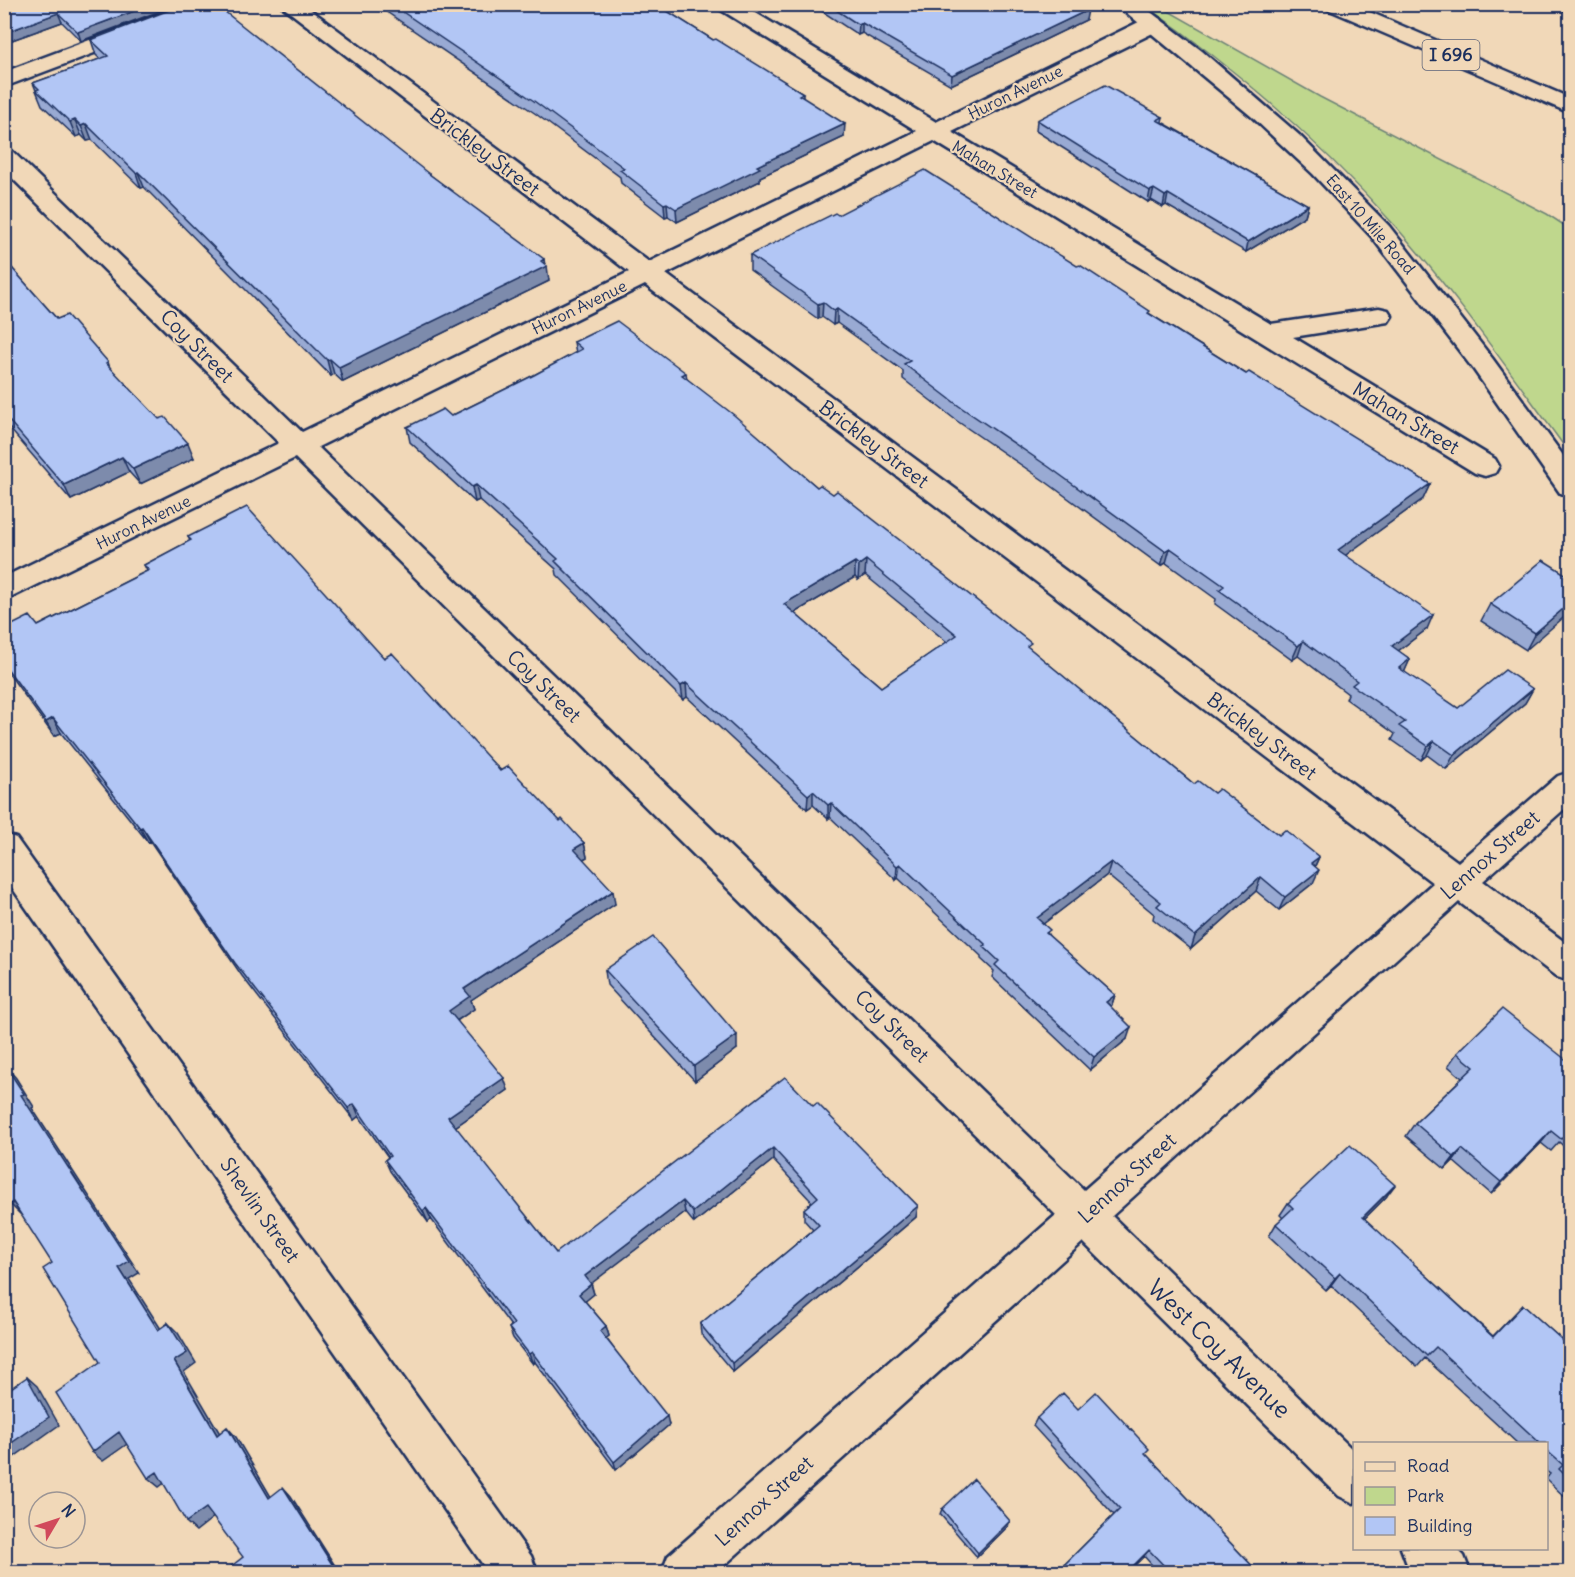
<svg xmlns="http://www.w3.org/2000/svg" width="1575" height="1577" font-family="Delius,sans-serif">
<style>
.green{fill:#bfd78d;stroke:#6d8376;stroke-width:1.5}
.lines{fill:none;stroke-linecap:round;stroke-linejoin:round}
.minor-casing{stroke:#1b2f5e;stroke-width:5}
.major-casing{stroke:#1b2f5e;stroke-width:5}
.highway-casing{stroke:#1b2f5e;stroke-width:5}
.minor{fill:#f1d8b8;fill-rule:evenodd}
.major{fill:#f1d8b8;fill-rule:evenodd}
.highway{fill:#f1d8b8;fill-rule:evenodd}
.wall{fill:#99aad3;stroke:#1b2f5e;stroke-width:1.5;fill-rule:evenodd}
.shaded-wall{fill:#7d8bac;stroke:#1b2f5e;stroke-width:1.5}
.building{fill:#b2c6f5;stroke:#1b2f5e;stroke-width:1.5;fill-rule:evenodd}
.labels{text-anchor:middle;stroke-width:4.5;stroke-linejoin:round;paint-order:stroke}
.far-street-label{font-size:16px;fill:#1b2f5e;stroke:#f1d8b8}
.shield{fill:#f1d8b8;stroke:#5b6279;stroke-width:1.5}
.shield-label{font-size:18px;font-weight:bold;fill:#1b2f5e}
.street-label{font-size:20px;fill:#1b2f5e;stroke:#f1d8b8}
.near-street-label{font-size:24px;fill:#1b2f5e;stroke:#f1d8b8}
</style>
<rect width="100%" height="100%" fill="#f1d8b8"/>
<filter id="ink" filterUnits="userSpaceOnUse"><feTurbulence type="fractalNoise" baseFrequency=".0167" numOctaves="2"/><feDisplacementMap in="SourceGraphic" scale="12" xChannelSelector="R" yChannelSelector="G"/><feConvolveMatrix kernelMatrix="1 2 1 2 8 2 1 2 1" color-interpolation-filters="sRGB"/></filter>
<g filter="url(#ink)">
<path class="green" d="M1144 5H1158L1320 97 1547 214 1570 229V454C1514 378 1459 298 1396 227 1322 144 1236 68 1144 5Z"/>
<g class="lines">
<defs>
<path id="minor" d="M186 4H217L214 8 4 87V72Z
M279 4H303L649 262 917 131 718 8 715 4H741L936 122 1145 19 1153 18 1161 19 1164 24 1161 29 952 132 1271 324 1379 308 1388 310 1392 316 1388 322 1293 337 1495 459 1499 466 1495 473 1485 476 1475 473 934 141 666 274 1458 862 1558 776 1570 772V804L1483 881 1570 946V981L1557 977 1459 902 1112 1216 1354 1451V1503L1339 1496 1083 1242 717 1572H662L668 1556 1056 1215 295 458 4 601V577L279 443 4 170V149L12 151 302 432 629 272ZM645 285 1433 883 1084 1190 318 447Z
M4 834 16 838 531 1556 537 1572H488L4 876Z
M1401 1548H1456L1464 1556 1470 1572H1416L1407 1564Z"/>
<path id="major" d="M1116 4H1140L1202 51 1299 135 1389 226 1492 358 1570 465V496L1560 493 1474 370 1371 236 1313 174 1251 116Z"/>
<path id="highway" d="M1322 4H1351L1570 98V113L1325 8Z
M1559 4H1570V11L1563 9Z"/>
</defs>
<use href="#minor" class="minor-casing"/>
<use href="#major" class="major-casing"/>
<use href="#highway" class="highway-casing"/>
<use href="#minor" class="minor"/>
<use href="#major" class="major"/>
<use href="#highway" class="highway"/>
</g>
<path class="wall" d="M4 4H178L81 41 62 22 4 43Z
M375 4H656L713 40 803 93V98L844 137 760 177V181L677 222 668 216 665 217 621 183 620 177 536 114Z
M811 4H1078L1086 20 951 85 862 33 858 35Z
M91 40 429 174 545 264 549 281 343 382 334 374 331 376 144 187 141 188 92 140 87 141 81 135 76 137 42 105 33 83 100 59 96 55Z
M1163 117 1162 122 1308 205 1305 216 1246 252 1166 205 1163 207 1151 200 1148 202 1036 131 1037 120Z
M838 215 1150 314 1246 374 1430 484 1423 499 1345 555 1427 629 1398 651 1410 659 1404 672 1458 708 1533 689 1525 703 1446 769 1427 755 1421 760 1392 740 1395 734 1346 699 1348 694 1298 656 1292 660 1215 604 1216 599 1166 563 1161 566 1046 482 957 421 903 379V371L837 323 833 325 822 317 818 319 750 270V255Z
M4 259 57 319 108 362 110 368 194 458 140 484 129 472 71 500 4 422Z
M574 342 686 373 687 379 817 487 1030 649 1194 784 1214 793 1279 835 1319 857 1315 866 1313 883 1279 910 1256 891 1191 949 1153 919 1154 914 1107 875 1043 924 1049 936 1115 995 1111 1007 1127 1039 1090 1070 992 977 994 971 981 959V956L898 878 896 880 830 817 828 819 813 805 807 809 687 697 683 700 557 575 556 569 479 500 475 502 410 442 407 427 451 416 534 375 576 353ZM865 575 947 642 881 687 794 613 855 577 858 580Z
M188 537 384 658 495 765 560 821 584 843 587 857 583 859 615 904 471 1000 474 1009 457 1021 508 1090 455 1127 556 1253 813 1106 918 1206 916 1217 733 1372 701 1334 700 1324 813 1230 804 1220V1209L812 1202 773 1160 694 1223 685 1212 591 1283 594 1294 585 1301 606 1326 609 1336 606 1338 669 1425 616 1470 535 1362 533 1364 513 1338 509 1328 511 1326 431 1219 428 1222 390 1171 385 1160 388 1157 359 1116 354 1120 242 976 150 841 148 842 61 733 54 736 4 667V629L38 626 147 571 144 565 190 541Z
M1570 577 1526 650 1481 621 1490 604Z
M605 970 737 1049 695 1081 607 985Z
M1457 1053 1570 1063V1152L1559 1142 1551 1151 1541 1143 1491 1194 1453 1161 1445 1169 1406 1136 1415 1123 1462 1078 1448 1066Z
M1386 1197 1364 1219 1493 1336 1523 1305 1570 1347V1502L1546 1479 1550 1474 1546 1471V1443H1517L1425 1358 1417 1367 1331 1285 1326 1290 1269 1236 1276 1224 1283 1218 1280 1215 1288 1203Z
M1078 1409 1146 1454 1258 1572H1158L1144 1556 1128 1572H1057L1114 1515 1033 1426 1037 1418Z
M942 1509 1008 1526 977 1557 940 1514Z"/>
<path class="shaded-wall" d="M153 4H178L81 41 78 32Z
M1088 10 1086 20 951 85 952 75Z
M58 13 62 22 4 43V33Z
M862 23V33L858 35 859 25Z
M75 120 81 135 76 137 70 122Z
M86 124 92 140 87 141 81 126Z
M845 124 844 137 760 177V181L677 222 676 209 757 166Z
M138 172 144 187 141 188 136 173Z
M1154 189 1151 200 1148 202 1150 191Z
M1168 194 1166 205 1163 207 1165 196Z
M667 203 668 216 665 217 664 204Z
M1308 205 1305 216 1246 252 1248 242Z
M544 259 545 266H547L549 281 343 382 339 367Z
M823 302 822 317 818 319V304Z
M837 309V323L833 325 834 311Z
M330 359 334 374 331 376 327 360Z
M188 443 194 458 140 484 133 469Z
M122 457 129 472 71 500 64 485Z
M1430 484 1423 499 1332 565 1338 550Z
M476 485 479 500 475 502 472 487Z
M1170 548 1166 563 1161 566 1165 551Z
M866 560 865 575 858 580 859 565Z
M855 562V577L784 619V604Z
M1570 603V612L1526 650 1535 633Z
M1433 615 1427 629 1386 660 1392 646Z
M1303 641 1298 656 1292 660 1298 646Z
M1410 659 1404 673 1399 668Z
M686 683 687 697 683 700 681 686Z
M1533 689 1525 703 1446 769 1454 755Z
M53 718 61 733 54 736 46 722Z
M1434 741 1427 755 1421 760 1428 746Z
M813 791V805L807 809 808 795Z
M831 803 830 817 828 819V805Z
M142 827 150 841 148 842 140 828Z
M584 843 587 857 576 863 574 849Z
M1319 857 1313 870 1311 863Z
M1111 862 1107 875 1034 931 1037 918Z
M900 864 898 878 896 880 897 866Z
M1319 870 1313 883 1279 910 1285 897Z
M1261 877 1256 891 1191 949 1195 936Z
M613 891 615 904 471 1000 474 1009 453 1023 449 1011 464 989Z
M1115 995 1111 1007 1106 1002Z
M1131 1027 1127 1039 1090 1070 1094 1057Z
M737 1035V1049L695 1081 694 1066Z
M4 1064 16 1078 34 1107 32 1108 139 1273 129 1279 168 1340 158 1330 119 1268 4 1069Z
M504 1078 508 1090 452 1129 448 1117Z
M354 1104 359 1116 354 1120 348 1108Z
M1551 1131 1541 1143 1491 1194 1501 1182Z
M773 1148V1160L694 1223 693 1212Z
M1462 1149 1453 1161 1445 1169 1454 1157Z
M1395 1185 1386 1197 1354 1229 1363 1217Z
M683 1201 685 1212 588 1286 585 1276Z
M13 1202 22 1216 10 1204Z
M918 1206 916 1217 733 1372 732 1363Z
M426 1208 431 1219 428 1222 423 1211Z
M1340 1273 1331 1285 1326 1290 1335 1278Z
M591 1284 594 1294 582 1304 579 1294Z
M168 1323 178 1333 196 1363 184 1372 226 1444 217 1435 174 1361Z
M606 1326 609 1336 603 1341 600 1331Z
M532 1352 535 1362 533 1364 529 1354Z
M27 1377 37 1386 59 1425 4 1464V1448Z
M667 1416 669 1425 616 1470 614 1462Z
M227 1427 236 1437 277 1507 269 1498Z
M119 1432 130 1442 103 1461 92 1452Z
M157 1472 167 1481 159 1487 148 1478Z
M283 1487 291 1496 339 1572H337Z
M206 1508 215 1516 196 1531 186 1522Z
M1010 1521 1008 1526 977 1557 978 1553Z
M1149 1550 1144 1556 1128 1572H1127Z"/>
<path class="building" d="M4 4H153L78 32 58 13 4 33Z
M185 4H215L429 174 544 259 541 261 547 266 339 367 330 359 327 360 138 172 136 173 86 124 81 126 75 120 70 122 36 90 39 89 33 83 108 56 91 40Z
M391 4H656L713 40 716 39 803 93 799 95 845 124 757 166 760 168 676 209 667 203 664 204 620 170 624 168 534 101Z
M827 4H1078L1088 10 952 75 862 23 859 25Z
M1105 85 1163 117 1157 120 1308 205 1248 242 1168 194 1165 196 1154 189 1150 191 1037 120Z
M925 170 1077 266 1080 265 1150 311 1148 313 1246 374 1249 372 1430 484 1338 550 1433 615 1392 646 1410 659 1399 668 1458 708 1505 670 1533 689 1454 755 1434 741 1428 746 1399 726 1405 722 1352 685 1357 681 1303 641 1298 646 1219 590 1224 586 1170 548 1165 551 1049 467 959 406 904 364 910 361 837 309 834 311 823 302 818 304 750 255 835 213 838 215Z
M4 259 57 319 67 315 108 362 106 363 159 419 165 417 188 443 133 469 122 457 64 485 4 415Z
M617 321 686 373 682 375 734 415 817 487 820 485 833 494 837 491 1031 643 1027 646 1194 784 1198 781 1214 793 1219 789 1279 835 1285 830 1319 857 1311 863 1319 870 1285 897 1261 877 1195 936 1157 906 1161 902 1111 862 1037 918 1050 930 1046 933 1115 995 1106 1002 1131 1027 1094 1057 995 965 999 961 983 946 986 945 900 864 897 866 831 803 828 805 813 791 808 795 686 683 681 686 555 561 558 559 476 485 472 487 407 427 443 409 451 416 534 375 582 349 574 342ZM866 560 957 635 881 687 784 604 855 562 859 565Z
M247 507 384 658 392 653 495 765 500 771 508 766 560 821 562 819 584 843 574 849 613 891 464 989 470 996 449 1011 504 1078 448 1117 556 1253 785 1077 813 1106 817 1103 918 1206 732 1363 700 1324 819 1225 804 1209 818 1197 773 1148 693 1212 683 1201 585 1276 591 1284 579 1294 606 1326 600 1331 667 1416 614 1462 532 1352 529 1354 509 1328 514 1324 426 1208 423 1211 385 1160 390 1156 354 1104 348 1108 235 963 142 827 140 828 53 718 46 722 4 664V629L30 616 38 626 149 570 144 565 191 540 188 537Z
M1543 560 1570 577V603L1535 633 1490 604Z
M653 937 737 1035 694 1066 605 970Z
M1502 1009 1570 1063V1130L1561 1139 1551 1131 1501 1182 1462 1149 1454 1157 1415 1123 1474 1067 1457 1053Z
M5 1065 24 1094 21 1095 129 1261 119 1268 158 1330 168 1323 187 1353 174 1361 217 1435 227 1427 269 1498 283 1487 337 1572H227L225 1571 243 1557 206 1508 186 1522 157 1472 148 1478 119 1432 92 1452 56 1393 100 1362 43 1269 52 1263 13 1202 10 1204 4 1194Z
M1350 1145 1395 1185 1363 1217 1493 1337 1523 1305 1570 1347V1480L1559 1469 1563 1465 1546 1450V1443H1540L1436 1347 1427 1356 1340 1273 1335 1278 1276 1224 1293 1208 1288 1203Z
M27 1377 49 1417 4 1448V1393Z
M1096 1392 1149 1449 1145 1453 1258 1572H1170L1149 1550 1127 1572H1057L1120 1509 1037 1418 1063 1393 1078 1409Z
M974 1479 1010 1521 978 1553 942 1509Z"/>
</g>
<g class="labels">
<g class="far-street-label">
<text transform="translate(1015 92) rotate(-26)" y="6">Huron Avenue</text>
<text transform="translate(995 169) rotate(31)" y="6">Mahan Street</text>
<text transform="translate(1371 224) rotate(49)" y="6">East 10 Mile Road</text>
<text transform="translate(579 307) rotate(-26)" y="6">Huron Avenue</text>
<text transform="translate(143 522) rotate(-26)" y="6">Huron Avenue</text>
</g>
<rect class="shield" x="1422.5" y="40" width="57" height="30" rx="4.5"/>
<g class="shield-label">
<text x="1451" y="61">I 696</text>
</g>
<g class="street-label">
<text transform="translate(485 152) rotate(37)" y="7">Brickley Street</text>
<text transform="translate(197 346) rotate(45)" y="7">Coy Street</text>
<text transform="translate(1406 418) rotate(31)" y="7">Mahan Street</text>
<text transform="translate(874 444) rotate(37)" y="7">Brickley Street</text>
<text transform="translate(544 686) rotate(44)" y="7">Coy Street</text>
<text transform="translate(1262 736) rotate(37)" y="7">Brickley Street</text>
<text transform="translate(1490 855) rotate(-41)" y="7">Lennox Street</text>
<text transform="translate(892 1026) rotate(44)" y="7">Coy Street</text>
<text transform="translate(1127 1178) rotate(-42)" y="7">Lennox Street</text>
<text transform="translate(260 1210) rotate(55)" y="7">Shevlin Street</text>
<text transform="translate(764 1501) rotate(-42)" y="7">Lennox Street</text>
</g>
<g class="near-street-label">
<text transform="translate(1219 1349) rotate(44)" y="8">West Coy Avenue</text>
</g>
</g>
<rect width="1575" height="1577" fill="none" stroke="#f1d8b8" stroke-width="24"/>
<rect x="12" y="12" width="1551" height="1553" fill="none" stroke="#1b2f5e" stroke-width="2" filter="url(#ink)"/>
<rect x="1353" y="1442" width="195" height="108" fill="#f1d8b8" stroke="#9b9494" stroke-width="1.5"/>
<rect x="1365" y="1462" width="30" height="9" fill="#f1d8b8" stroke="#9b9494" stroke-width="1.5"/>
<text x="1407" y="1472" font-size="18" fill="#1b2f5e">Road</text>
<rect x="1365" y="1487" width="30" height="18" fill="#bfd78d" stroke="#9b9494" stroke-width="1.5"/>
<text x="1407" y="1502" font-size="18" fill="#1b2f5e">Park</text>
<rect x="1365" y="1517" width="30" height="18" fill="#b2c6f5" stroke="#9b9494" stroke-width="1.5"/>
<text x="1407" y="1532" font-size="18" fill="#1b2f5e">Building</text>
<g transform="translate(57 1520) rotate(51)"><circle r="28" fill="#f1d8b8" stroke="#9b9494" stroke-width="1.5"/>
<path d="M0-4.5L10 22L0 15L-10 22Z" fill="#d1495b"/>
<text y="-9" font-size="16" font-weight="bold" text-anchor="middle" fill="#1b2f5e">N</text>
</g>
</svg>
